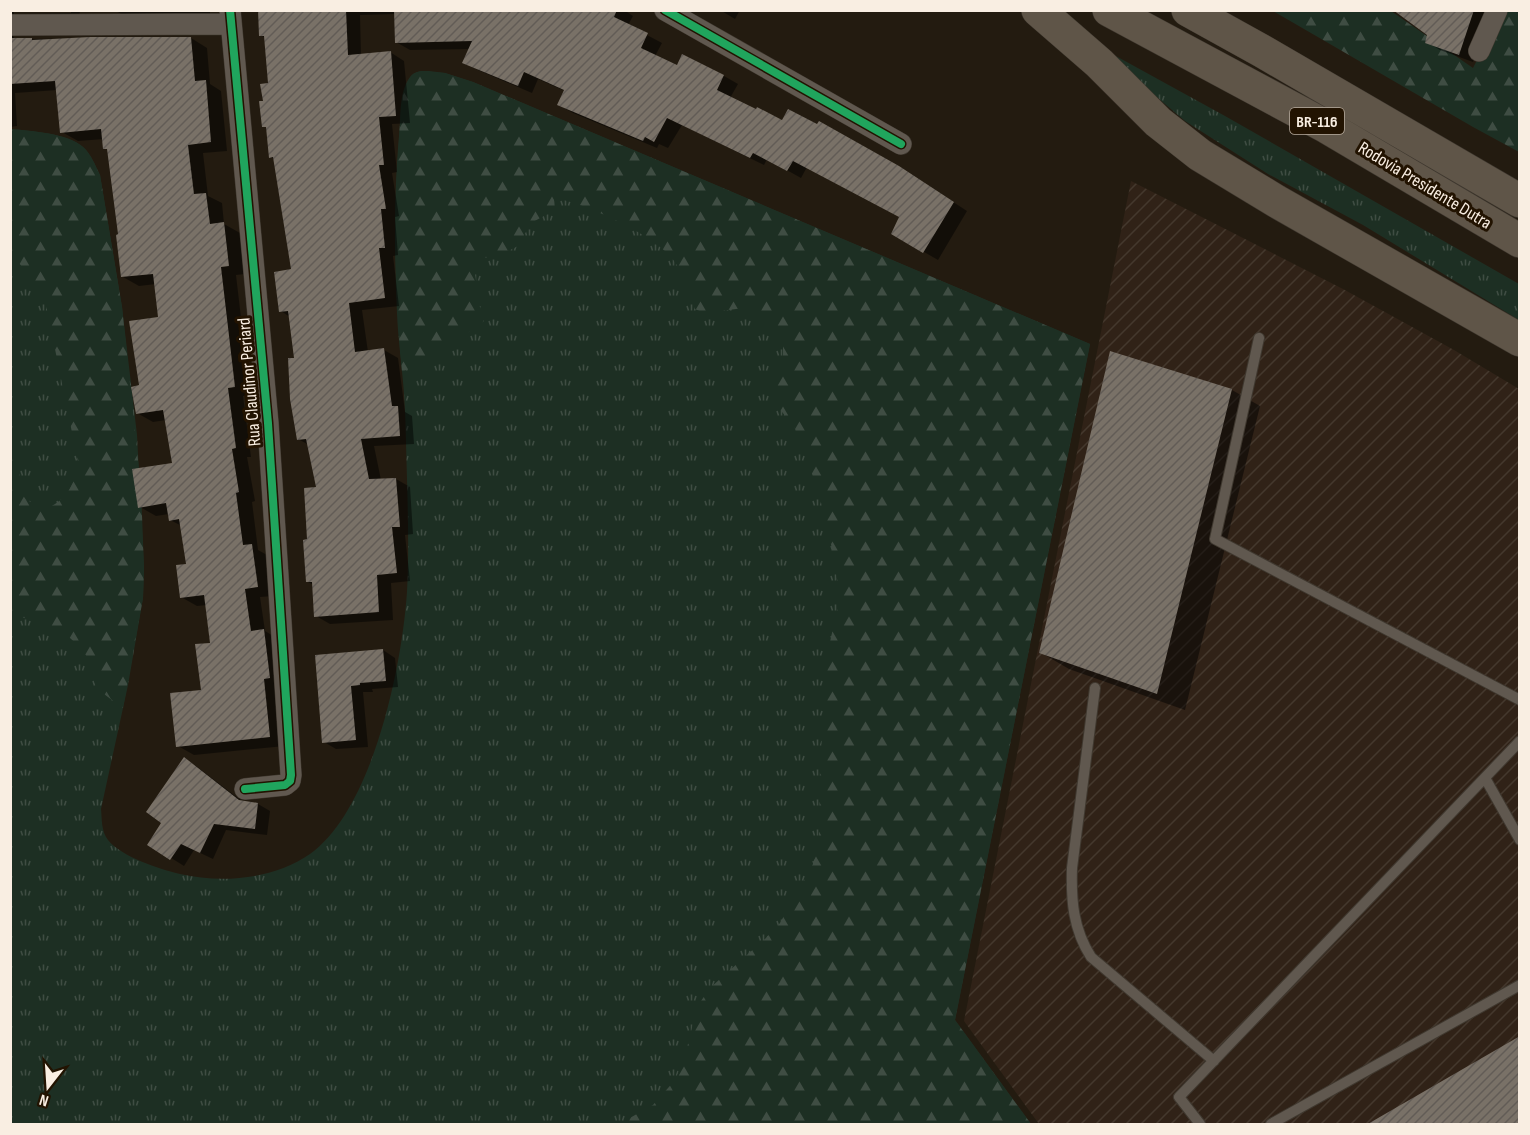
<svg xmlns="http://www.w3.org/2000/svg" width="1530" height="1135" font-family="'Sofia Sans Condensed',sans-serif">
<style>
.industrial{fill:url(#industrial-furrows)}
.grass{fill:url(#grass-tufts)}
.forest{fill:url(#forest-firs)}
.shadow{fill:#0007}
.building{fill:url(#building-hatch)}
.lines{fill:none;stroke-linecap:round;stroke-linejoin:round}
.lane-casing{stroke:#3f382f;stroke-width:12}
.street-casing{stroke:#3f382f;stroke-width:22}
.highway-casing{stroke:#3f382f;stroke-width:34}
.lane{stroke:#60584f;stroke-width:10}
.street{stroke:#60584f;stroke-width:21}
.highway{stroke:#5f5548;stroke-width:33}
.cycleway-casing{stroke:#221301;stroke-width:11}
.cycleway{stroke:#20a55d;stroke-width:8}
.labels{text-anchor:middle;stroke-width:6;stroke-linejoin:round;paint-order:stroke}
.shield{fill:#221301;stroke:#b8ac9e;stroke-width:1.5}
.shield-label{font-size:16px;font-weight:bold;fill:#f9eee2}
.street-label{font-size:18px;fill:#f9eee2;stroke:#221301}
</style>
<defs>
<pattern id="industrial-furrows" width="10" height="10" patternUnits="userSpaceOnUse" patternTransform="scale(1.5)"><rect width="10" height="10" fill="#302217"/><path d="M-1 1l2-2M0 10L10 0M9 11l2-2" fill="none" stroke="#44382d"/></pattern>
<pattern id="grass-tufts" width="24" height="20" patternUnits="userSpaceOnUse" patternTransform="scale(1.5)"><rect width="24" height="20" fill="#1d2f23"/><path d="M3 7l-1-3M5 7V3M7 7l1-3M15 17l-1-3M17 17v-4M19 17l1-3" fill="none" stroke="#3f4d43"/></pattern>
<pattern id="forest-firs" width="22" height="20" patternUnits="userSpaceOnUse" patternTransform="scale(1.5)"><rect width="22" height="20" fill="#1d2f23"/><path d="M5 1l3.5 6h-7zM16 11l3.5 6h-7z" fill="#3f4d43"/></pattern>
<pattern id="building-hatch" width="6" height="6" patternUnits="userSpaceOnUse" patternTransform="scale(1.5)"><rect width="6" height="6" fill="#797167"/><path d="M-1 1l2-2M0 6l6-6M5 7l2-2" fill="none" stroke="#625c56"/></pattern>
</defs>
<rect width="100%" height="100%" fill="#231b10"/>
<path class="industrial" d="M1131 181 1343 289 1454 350 1519 389V1124H1039L964 1021Z"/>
<path class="grass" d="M1094 44 1225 116 1519 284V320L1363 225 1268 174 1185 121Z
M429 71 445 73 473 82 1090 344 955 1020 1031 1124H11V129C31 131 67 133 83 147 91 154 95 165 100 175L122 307 137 435 144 568 143 598 128 685 101 809C102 819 101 831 108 840 122 857 159 869 180 874 223 884 274 879 310 854 373 809 402 666 407 592 409 555 408 517 407 479 406 451 406 422 404 393 402 366 398 339 397 313 394 255 395 198 399 140 401 122 398 93 410 77 414 71 422 71 429 71Z"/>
<path class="forest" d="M1273 11H1391L1473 68 1502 11H1519V152L1473 127Z
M421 71 445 73 473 82 1090 344 955 1020 1031 1124H619L653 1105 676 1079 689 1041 694 1019 701 1001 710 988 766 938 780 923 813 864 819 839 820 765 826 682 830 642 837 610V580L834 557 822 506 800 435 779 408 775 398 776 377 783 355V342L777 329 744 308 704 313 695 309C689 289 683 270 669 255 647 232 585 203 554 198L555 210 531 223 518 246 496 257 480 258 473 265C478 284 477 303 484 321L434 357 402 372C394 279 391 186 404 92 407 82 410 73 421 71Z
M11 129C31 131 67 133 83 147 91 154 95 165 100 175L122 307 141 489 144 568 143 598 123 708C116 702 103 695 97 687 92 680 93 668 89 660 73 633 42 617 11 617V453C32 476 1 497 48 508 69 498 74 483 78 462L44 295 19 263 11 257Z"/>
<path class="shadow" d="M10 10H64L14 11V14L71 13V10H80L79 20 15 27 13 36 15 39 191 38 207 48 210 84 221 91 227 151 203 153 208 196 222 203 224 224 240 233 245 274 236 275 250 395 243 396 251 457H247L255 501 252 502 258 550 267 555 273 596 260 597 265 631 280 640 285 746 194 755 178 746 203 691 212 644 207 605 197 606 181 597 187 565 182 526 170 520 169 514 156 516 140 507 174 464 166 420 153 422 137 413 141 387 159 319 156 284 139 286 123 277 120 236 109 151 105 148 104 139 78 141 62 132 58 90 15 93 17 126 10 127Z
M210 10V20H132L116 11Z
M259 10H624L633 16 628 25 662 43 655 56 678 67 683 56 724 76 738 84 730 98 783 122 913 176 967 211 938 260 893 234 901 217 807 167 801 178 767 159 764 165 682 125 668 148 659 144 657 148 573 113 559 105 565 91 538 79 532 93 478 70 464 62 470 49 410 50 396 42V14L360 15 361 55 390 52 404 61 410 123 392 124 397 172 392 173 399 216 395 217 398 255 393 256 399 306 362 310 368 352 384 350 398 358 405 412 412 416 414 444 374 446 381 480 396 479 410 487 413 534 405 535 410 581 391 583 393 620 330 624 316 616 314 585 308 582V541L317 488 309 445 298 439 296 359 290 317 281 311 293 271 275 159 270 157 268 128 264 126V102L269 84 265 38 261 35Z
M720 10H740L735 19Z
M1395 10H1492L1473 62 1440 50 1427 42 1429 35Z
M1232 390 1260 406 1185 710 1069 669 1040 652Z
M383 650 395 658 398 687 372 689 373 692H363L368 747 336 749 324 742 317 657Z
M184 759 196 766 243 802 258 804 270 811 267 835 226 830 213 859 194 850 184 866 149 844 164 822Z"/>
<path class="building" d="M258 10H346L348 55 391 51 396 116 379 117 384 165H379L386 209H381L385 248H379L385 298 349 303 355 352 384 348 392 406H398L400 436 361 439 369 479 396 478 400 527H392L397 573 377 575 379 612 314 617 312 582H306L303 540 307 539 304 488 316 487 306 439 297 440 290 399 288 358H294L288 311 279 312 274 272 291 269 273 157 269 158 266 127H262L259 101H263L260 84 268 83 264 36H259Z
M394 10H617L614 17 648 33 641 48 677 65 682 54 724 75 717 90 756 109 757 107 782 120 788 109 817 124 819 121 899 166 954 202 923 253 891 234 899 217 793 161 787 171 753 153 750 158 667 118 654 142 645 137 643 141 557 105 564 90 524 72 518 86 462 63 472 41 395 43Z
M1393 10H1474L1459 55 1425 43 1427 35Z
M90 37H191L195 81 206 80 211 142 188 145 194 194 206 193 210 224 224 222 229 266 221 267 235 387 228 388 236 448 232 449 239 492 236 493 243 545 252 544 258 587 245 589 251 631 264 629 270 678 264 679 270 737 176 747 170 693 201 690 195 644 210 643 204 595 180 598 176 565 186 564 179 519 169 521 166 503 138 508 132 469 172 463 163 410 136 414 131 387 139 385 129 321 158 317 153 274 121 277 116 235 118 234 107 149H103L101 129 60 133 55 81 10 84V38H32V40Z
M1110 351 1232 389 1157 694 1039 653Z
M383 649 386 681 360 683V685L351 686 356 740 322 743 315 655Z
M184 757 239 800 258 803 255 829 214 824 200 853 181 844 170 860 147 845 161 823 146 812Z
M1520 1036V1125H1366Z"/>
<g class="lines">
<defs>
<path id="lane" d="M1259 338 1215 539 1520 700
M1095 688 1072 868C1071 900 1073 929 1091 957L1214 1061
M1485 778 1520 840
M1200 1124 1179 1097 1520 741
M1271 1124 1520 985"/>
<path id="street" d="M230 10 268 423 291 775 290 781 285 785 245 789
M665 10 901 144
M10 25 231 24
M1479 51 1497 10"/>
<path id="highway" d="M1038 10 1099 63 1158 122 1200 155 1276 201 1520 340
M1109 10 1327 127 1520 241
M1188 10 1262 51 1520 201"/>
</defs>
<use href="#lane" class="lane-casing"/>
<use href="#street" class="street-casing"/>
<use href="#highway" class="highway-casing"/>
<use href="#lane" class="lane"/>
<use href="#street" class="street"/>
<use href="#highway" class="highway"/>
<defs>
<path id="cycleway" d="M230 10 268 423 291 775 290 781 285 785 245 789
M665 10 901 144"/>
</defs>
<use href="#cycleway" class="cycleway-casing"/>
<use href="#cycleway" class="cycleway"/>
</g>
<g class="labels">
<rect class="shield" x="1290" y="108" width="54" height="26" rx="4.5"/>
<g class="shield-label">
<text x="1317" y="127">BR-116</text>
</g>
<g class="street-label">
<text transform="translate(1425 185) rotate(31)" y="6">Rodovia Presidente Dutra</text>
<text transform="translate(249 382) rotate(-95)" y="6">Rua Claudinor Periard</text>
</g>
</g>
<rect width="1530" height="1135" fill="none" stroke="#f9eee2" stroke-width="24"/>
<g transform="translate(48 1087) rotate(197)" stroke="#221301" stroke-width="4.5" paint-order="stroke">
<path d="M0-4.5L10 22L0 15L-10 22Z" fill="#f9eee2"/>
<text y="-9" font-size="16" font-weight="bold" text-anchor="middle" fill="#f9eee2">N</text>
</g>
</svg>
